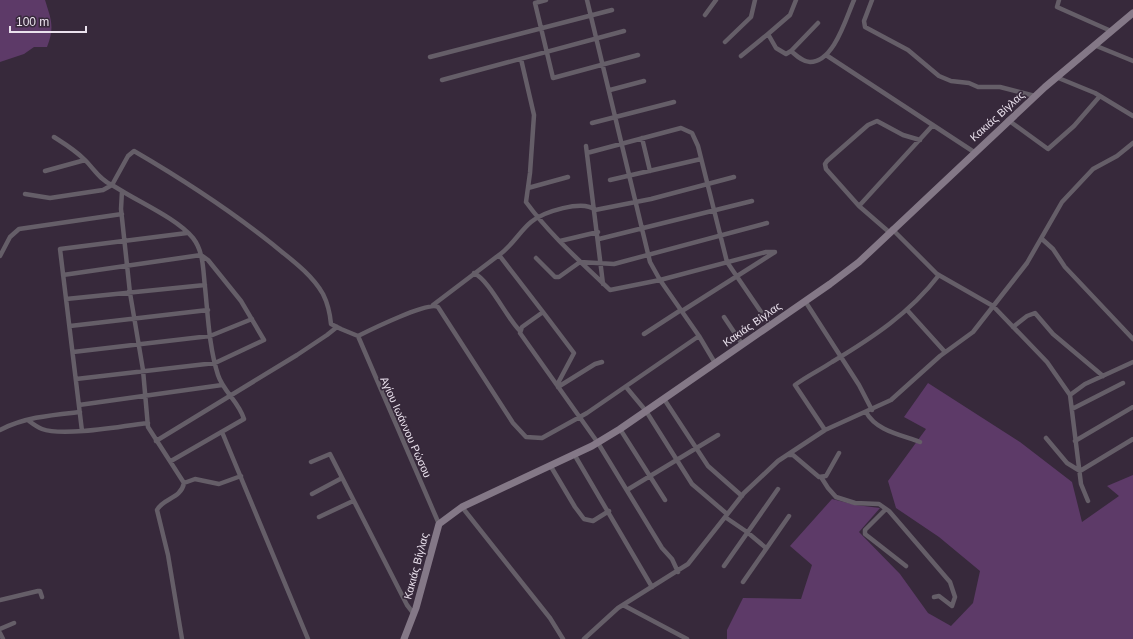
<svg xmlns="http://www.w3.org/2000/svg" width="1133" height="639" font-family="Arial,sans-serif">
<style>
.green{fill:#5d3a68}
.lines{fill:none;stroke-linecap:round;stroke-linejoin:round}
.street{stroke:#655e68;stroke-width:4.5}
.secondary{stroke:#847887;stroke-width:7}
.labels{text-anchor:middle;stroke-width:3.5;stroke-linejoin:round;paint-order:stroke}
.street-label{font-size:11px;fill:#eae1ed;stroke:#37293b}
</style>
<rect width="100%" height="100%" fill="#37293b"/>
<path class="green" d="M0 0H45C51 19 55 27 47 47H34L24 54 0 62Z
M928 383 1020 442 1072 482 1082 522 1119 496 1107 486 1133 475V639H727V630L743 598 801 599 812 565 790 546 832 499 856 505 880 508 859 532 900 574 928 613 951 626 973 603 980 571 939 537 896 508 888 481 926 429 904 417Z"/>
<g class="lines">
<path class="street" d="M546 0 535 3 553 78 638 55
M587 0 650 262 660 280 766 252H775L682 311
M872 0 864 21 865 27 908 50 939 76 951 81 969 83 978 87H1000L1035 96
M1059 0 1057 7 1111 31
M705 15 716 0
M818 23 791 51C797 56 803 62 810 62 834 62 846 18 854 0
M725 42 751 17 755 0
M1094 45 1133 61
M791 51 786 54 776 48 768 34 790 15 796 0
M826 55 974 152
M741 56 768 34
M430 57 612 10
M521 59 534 115 530 173 526 202C550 235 581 262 610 290L660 280 699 336 715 363
M1056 77 1095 93 1133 116
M442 80 624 31
M610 90 644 81
M1008 120 1048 149 1074 126 1100 96
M592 123 674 102
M54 137C65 144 75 150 85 160 94 169 100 180 112 185
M642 138 650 171
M586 146 603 284
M587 153 681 128 692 133 698 146 727 262 770 325
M45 171 85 160
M610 180 701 159
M528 188 568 177
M122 191C143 204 177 219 193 238 204 252 203 271 205 287 208 316 209 347 218 375 223 391 239 402 244 419L171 461
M25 194 50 198 103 190 112 185
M859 206 826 169 825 164 827 161 868 125 877 121 903 135 920 140
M892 229 937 274 993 306 1047 362 1070 395 1081 484 1088 501
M889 232 859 206 933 125
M599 239 752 201
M1042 239 1053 249 1065 267 1133 339
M560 241 598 232
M499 255C512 246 520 231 531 222 543 212 583 199 595 210L651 199 734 177
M0 256 10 237 19 229 122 214
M536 258 555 277H559L580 262 614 264 767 223
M474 273C490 281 506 317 520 331
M63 275 201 255 208 260 241 301 264 340 215 363 76 379
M66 299 205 285
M805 301 859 385 872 410
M433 305 499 255 543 312
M908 311 945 352
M724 317 742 344
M70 326 208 310
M1013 327 1027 316 1035 313 1053 334 1103 376
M644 334 681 310
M358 336 439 524
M73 352 210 336 252 319
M557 385 574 353 543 312 522 327 520 333 598 443 662 548 672 559 678 572
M558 387 595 364 602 362
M626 387 646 411 692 484 727 514
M1070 395 1085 384 1133 362
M664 399 708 466 742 496
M79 405 222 385
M1072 409 1123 383
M866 412C876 431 902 435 920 442
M29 421C33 424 37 427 42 429 63 437 124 426 148 423
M620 429 665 500
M0 430C25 417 52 415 80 412
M825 430 795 385C807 376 820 370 832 362 872 338 910 313 939 275
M82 431 60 249 187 233
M222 432 308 639
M1046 438 1067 463 1080 471 1133 439
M156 441 297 355 327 335 337 327
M1075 441 1133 407
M574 454 652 587
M788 455H793L819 477 826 476 839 453
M311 462 330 454 407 605 414 614
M550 465 575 507 584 519 593 521 609 511
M821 477 828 488 836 497 855 503 879 504 889 511 950 582 955 597 952 606 939 596 934 597
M184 483 195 479 219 484 241 476
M627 490 718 435
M312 494 342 478
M462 507 550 618 563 639
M886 509 865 530V534L906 566
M319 517 353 501
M725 517 747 532 766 548
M724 566 778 489
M743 582 789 516
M0 600 38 591H40L42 597
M623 605 687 639
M0 629 14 623
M0 633 3 639
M182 639 168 555 157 510C163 498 181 499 184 483L148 427 143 370 130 293 121 209 122 191 112 185 128 156 134 151C182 179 227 208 271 243 289 258 311 273 323 294 328 304 330 313 331 324L341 329 358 336C370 330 429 301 438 307L513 423 526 437 542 438 587 413 699 336
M584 639 618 608 688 564 744 493 778 461 825 430 891 400 940 356 973 332 1027 263 1062 202 1093 169 1117 156 1133 143"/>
<path class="secondary" d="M404 639 416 608 439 524 462 507 592 446 620 429 830 284 859 262 1045 87 1133 13"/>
</g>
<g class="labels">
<g class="street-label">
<text transform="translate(997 116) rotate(-42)" y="4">Κακιάς Βίγλας</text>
<text transform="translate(752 324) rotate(-35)" y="4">Κακιάς Βίγλας</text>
<text transform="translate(406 427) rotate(66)" y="4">Αγίου Ιωάννου Ρώσου</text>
<text transform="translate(416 566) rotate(-75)" y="4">Κακιάς Βίγλας</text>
</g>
</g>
<path d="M10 26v6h76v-6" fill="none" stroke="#eae1ed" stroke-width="2"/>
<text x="16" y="26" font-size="12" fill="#eae1ed" stroke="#37293b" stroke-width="3" paint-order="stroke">100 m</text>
</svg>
